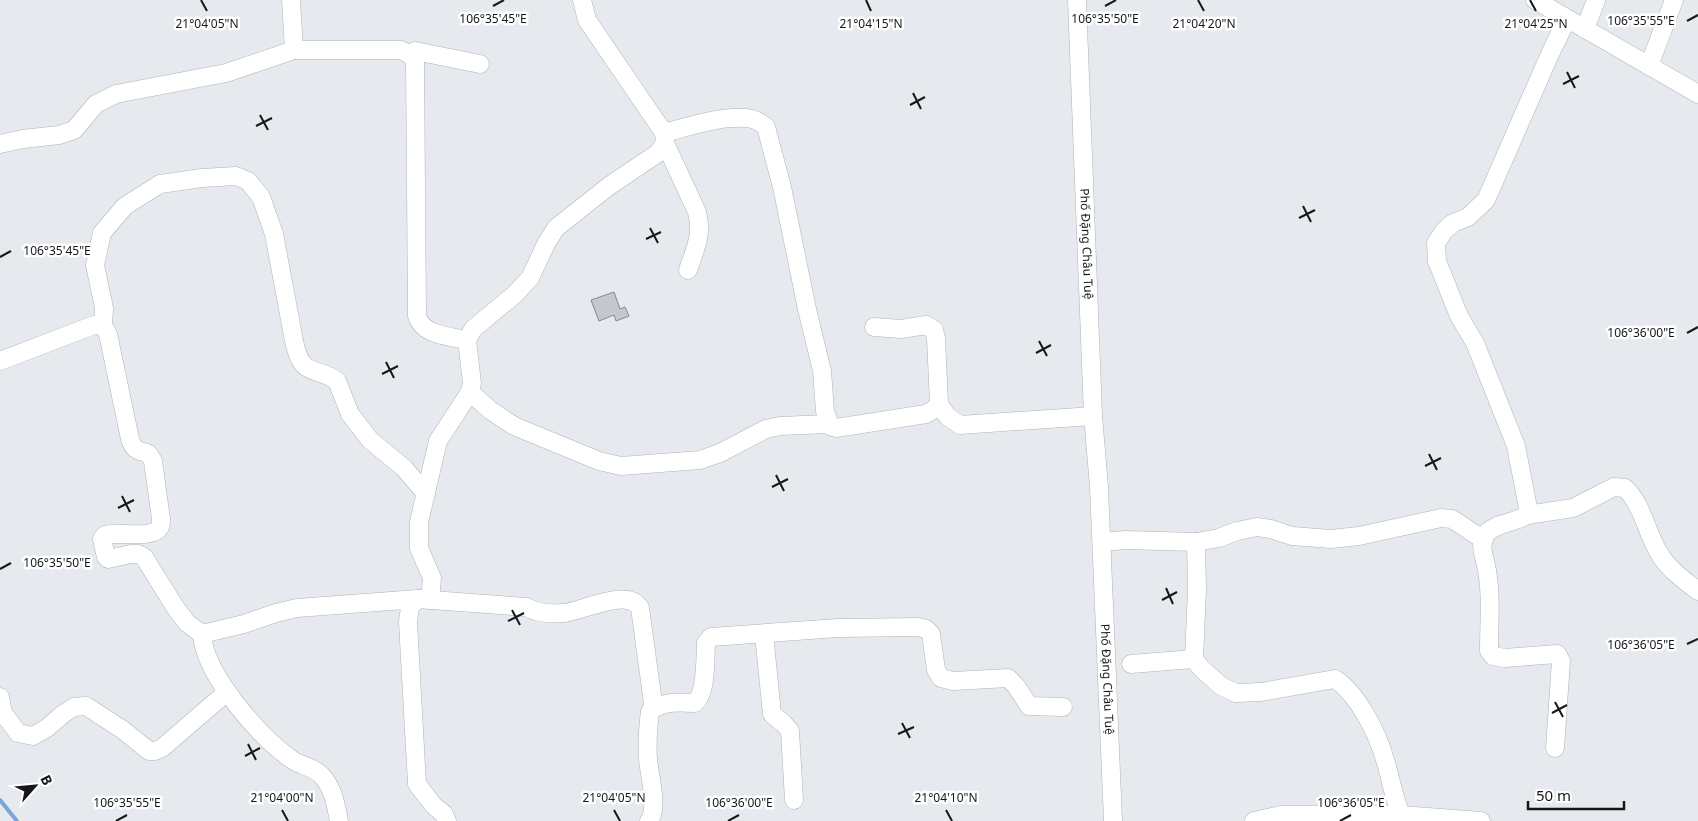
<svg xmlns="http://www.w3.org/2000/svg" width="1698" height="821" font-family="'Noto Sans',sans-serif">
<style>
.lines{fill:none;stroke-linecap:round;stroke-linejoin:round}
.stream{stroke:#79a6d5;stroke-width:4}
.building{fill:#c4c9cd;stroke:#85888d}
.minor-casing{stroke:#afb3b7;stroke-width:19}
.minor{stroke:#fff;stroke-width:18}
.ticks{fill:none;stroke:#151718;stroke-width:2}
.labels{text-anchor:middle;stroke-width:5;stroke-linejoin:round;paint-order:stroke}
.street-label{font-size:12px;fill:#151718;stroke:#fff}
.ticks-label{font-size:12px;text-anchor:middle;fill:#151718;stroke:#fff;stroke-width:5;stroke-linejoin:round;paint-order:stroke}
</style>
<rect width="100%" height="100%" fill="#e6eaee"/>
<g class="lines">
<path class="stream" d="M0 800 17 821"/>
</g>
<path class="building" d="M614 292 620 309 625 307 629 316 616 321 614 315 599 321 591 300Z"/>
<g class="lines">
<defs>
<g id="minor">
<path d="M291 0 294 50H401L409 54 415 59 417 316C423 336 449 336 467 340"/>
<path id="s1" d="M1077 0 1093 416 1099 487 1113 821"/>
<path d="M1535 0 1698 94"/>
<path d="M1585 29 1596 0"/>
<path d="M409 54 415 51 480 64"/>
<path d="M1649 66 1674 0"/>
<path d="M664 133C690 126 726 114 752 119 757 120 762 124 766 127L782 187 807 309 822 371 825 411 830 426 836 428 926 414 933 410 939 404 936 338 934 330 926 325 901 329 874 327"/>
<path d="M665 143 697 212C703 235 695 249 688 270"/>
<path d="M0 144 23 139 59 135 74 130 96 104 116 94 226 73 294 50"/>
<path d="M103 325 104 308 95 265 102 233 125 206 160 184 202 178 236 176 248 181 261 197 274 234 294 341C302 379 314 365 337 381L350 414 370 440 404 468 426 494"/>
<path d="M0 361 94 325H103L108 334 130 439C133 449 137 451 148 453L153 461 161 519C161 522 161 525 160 527 153 540 117 531 105 535L102 539 106 557 108 559 131 554H138L144 557 175 607 187 623 202 634 244 624 276 613 297 608 418 599 526 607C537 613 552 614 564 613 583 611 628 587 640 608L653 703 656 706"/>
<path d="M470 392 490 410 514 426 599 461 621 466 700 460 720 453 766 429 780 426 828 424 830 426"/>
<path d="M939 404 947 416 960 425 1093 416"/>
<path d="M1527 515 1573 508 1614 487 1625 488C1643 505 1646 532 1659 553 1668 569 1684 580 1698 591"/>
<path d="M1102 542 1125 540 1196 542"/>
<path d="M418 599 410 607 408 622 417 784 434 806 444 814 447 821"/>
<path d="M430 600 432 578 419 548V522L438 441 470 392 472 383 467 340 473 329 514 295 530 278 547 242 556 228 609 186 658 153 665 143 664 133 587 20 582 0"/>
<path d="M202 634C204 674 259 736 291 759 300 766 314 767 321 775 333 787 336 805 339 821"/>
<path d="M764 634 772 714 784 724 790 731 794 800"/>
<path d="M1131 664 1194 659"/>
<path d="M0 697 3 713 18 733 33 736 47 728 63 714 74 707 86 706 123 730 149 751H155L162 748 227 692"/>
<path d="M1555 748 1561 661 1557 654 1505 658 1493 656 1489 651C1489 622 1492 594 1486 565 1484 556 1479 544 1485 535 1494 523 1515 523 1527 515L1528 508 1516 446 1475 343 1459 316 1437 261 1436 243 1444 231 1453 223 1468 217 1486 200 1550 54 1567 19"/>
<path d="M649 821C659 808 649 774 648 759 647 743 648 727 650 711 664 701 679 702 695 703 707 692 705 659 706 643L711 637 838 628 918 627 926 629 931 634 936 670 941 678 953 681 1008 678 1016 686 1029 706 1063 707"/>
<path d="M1254 821 1281 815H1401"/>
<path d="M1481 821 1401 815C1393 797 1391 778 1385 760 1378 734 1358 694 1335 679L1261 692 1236 693 1221 686 1201 668 1194 659 1197 590 1196 542 1219 538 1237 531 1257 527 1271 529 1292 536 1331 539 1359 536 1441 518 1452 519 1484 540"/>
</g>
</defs>
<use href="#minor" class="minor-casing"/>
<use href="#minor" class="minor"/>
</g>
<path class="ticks" d="M201 0 207 11M866 0 871 11M1198 0 1204 11M1530 0 1536 11M493 6 504 0M1105 6 1116 0M1687 21 1698 15M1567 72 1575 88M1563 84 1579 76M913 93 921 109M910 105 925 97M260 115 268 130M256 126 272 118M1303 206 1311 222M1299 218 1315 210M650 228 658 243M646 239 661 232M0 257 11 251M1687 333 1698 327M1039 341 1047 356M1036 353 1051 345M386 362 394 378M382 374 398 366M1429 454 1437 470M1425 466 1441 458M776 475 784 491M772 487 788 479M122 496 130 512M118 508 134 500M0 569 11 563M1166 588 1173 604M1162 600 1177 592M512 610 520 625M508 621 524 613M1687 644 1698 639M1555 702 1563 717M1552 713 1567 705M902 723 910 738M898 734 914 727M248 744 256 760M245 756 260 748M282 810 288 821M614 810 620 821M946 810 952 821M116 821 127 815M728 821 739 815M1340 821 1351 815"/>
<g class="labels">
<g class="street-label">
<text dy="4" stroke="none"><textPath href="#s1" startOffset="244">Phố Đặng Châu Tuệ</textPath></text>
<text dy="4" stroke="none"><textPath href="#s1" startOffset="680">Phố Đặng Châu Tuệ</textPath></text>
</g>
</g>
<g class="ticks-label">
<text x="1105" y="23">106°35'50"E</text>
<text x="493" y="23">106°35'45"E</text>
<text x="1641" y="25">106°35'55"E</text>
<text x="207" y="28">21°04'05"N</text>
<text x="871" y="28">21°04'15"N</text>
<text x="1204" y="28">21°04'20"N</text>
<text x="1536" y="28">21°04'25"N</text>
<text x="57" y="255">106°35'45"E</text>
<text x="1641" y="337">106°36'00"E</text>
<text x="57" y="567">106°35'50"E</text>
<text x="1641" y="649">106°36'05"E</text>
<text x="282" y="802">21°04'00"N</text>
<text x="614" y="802">21°04'05"N</text>
<text x="946" y="802">21°04'10"N</text>
<text x="127" y="807">106°35'55"E</text>
<text x="739" y="807">106°36'00"E</text>
<text x="1351" y="807">106°36'05"E</text>
</g>
<g transform="translate(35 786) rotate(63)" stroke="#ffffff" stroke-width="4" paint-order="stroke">
<path d="M0-4L9 19L0 12L-9 19Z" fill="#151718"/>
<text y="-8" font-size="14" font-weight="bold" text-anchor="middle" fill="#151718">B</text>
</g>
<path d="M1528 801v8h96v-8" fill="none" stroke="#151718" stroke-width="2.5"/>
<text x="1536" y="801" font-size="15" fill="#151718" stroke="#ffffff" stroke-width="4" paint-order="stroke">50 m</text>
</svg>
